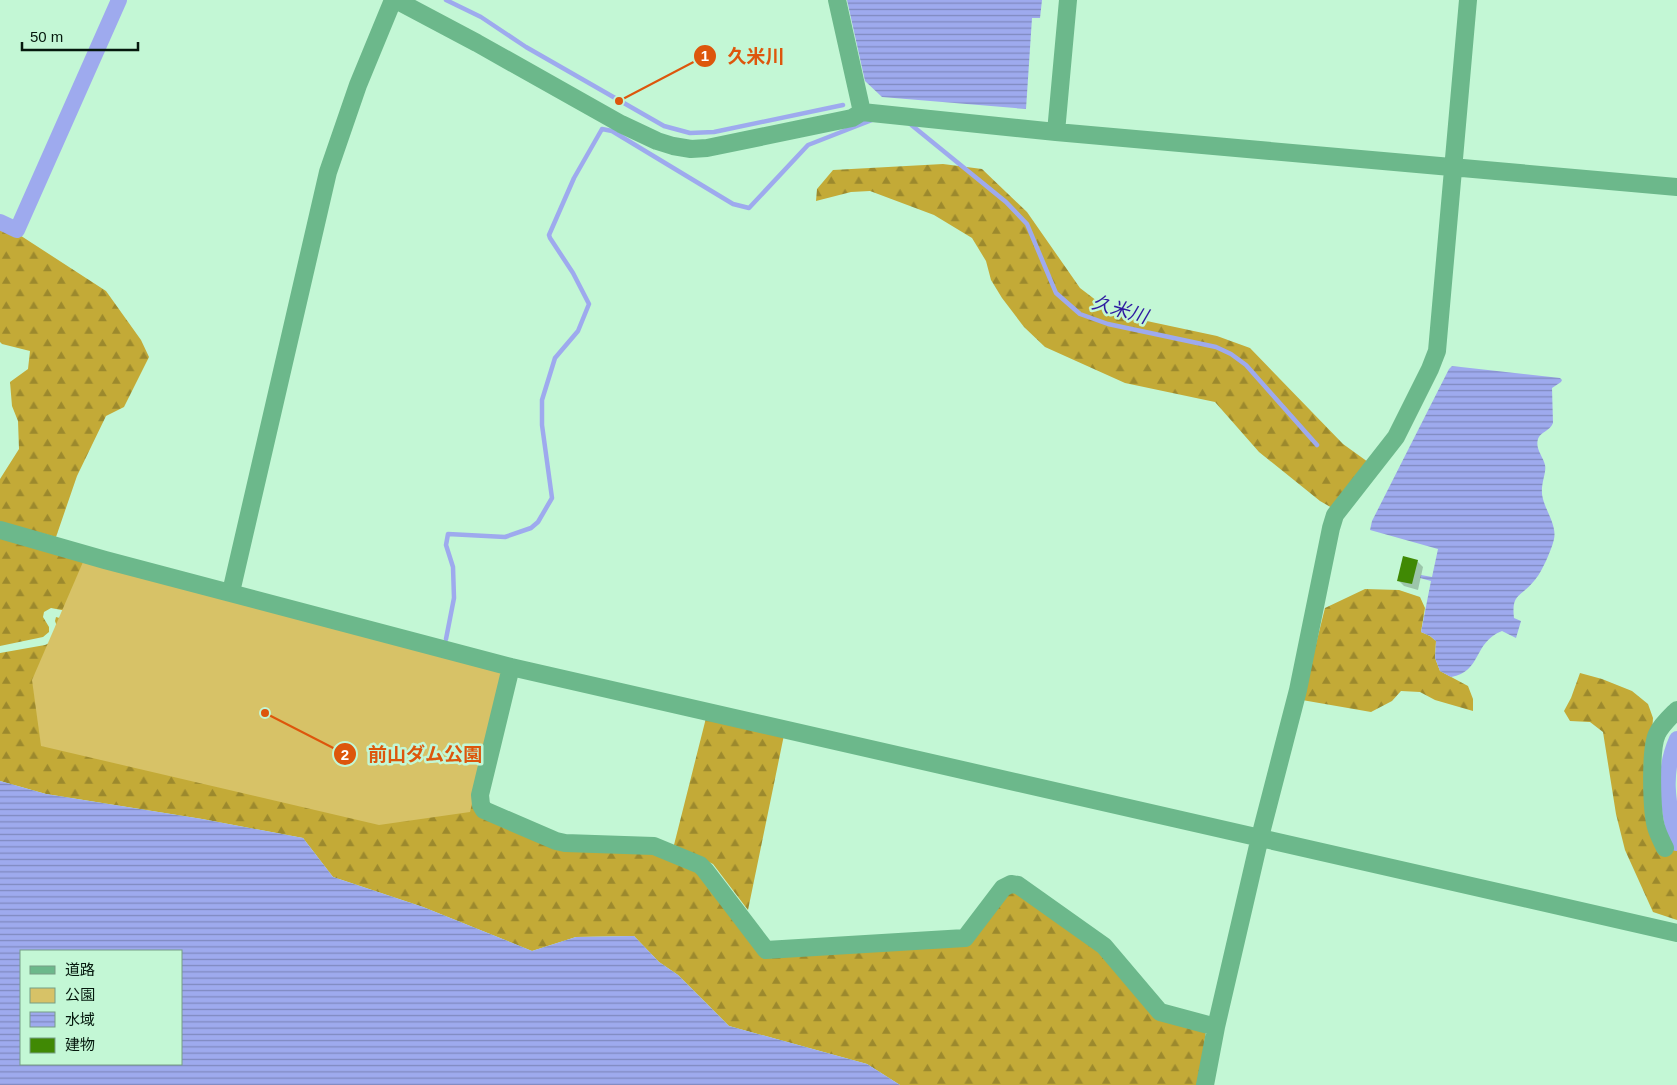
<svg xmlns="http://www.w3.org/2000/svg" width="1677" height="1085" font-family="Helvetica,'Noto Sans JP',sans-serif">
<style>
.forest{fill:url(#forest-firs)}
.park{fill:#d7c267}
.water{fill:url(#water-rules);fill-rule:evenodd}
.shadow{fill:#0003}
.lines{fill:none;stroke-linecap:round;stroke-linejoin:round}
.stream{stroke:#9eaaee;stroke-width:4.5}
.canal{stroke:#9eaaee;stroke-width:16}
.building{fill:#408904}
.minor{stroke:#6cb88b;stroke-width:18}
.labels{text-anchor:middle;stroke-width:5;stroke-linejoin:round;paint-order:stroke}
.water-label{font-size:19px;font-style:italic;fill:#2d1aa0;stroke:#c3f7d5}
.leader{fill:none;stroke:#dd560c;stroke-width:2}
.callout-dot{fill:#dd560c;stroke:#c3f7d5;stroke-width:2}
.mark-label{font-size:15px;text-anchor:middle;font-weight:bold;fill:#fff}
.callout-label{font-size:19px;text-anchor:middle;font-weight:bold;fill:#dd560c;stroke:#c3f7d5;stroke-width:5;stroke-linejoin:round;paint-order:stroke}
</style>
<defs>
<pattern id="forest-firs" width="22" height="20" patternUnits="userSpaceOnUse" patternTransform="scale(1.25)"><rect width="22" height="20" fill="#c3aa37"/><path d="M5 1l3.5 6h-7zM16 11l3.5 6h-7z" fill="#9c892d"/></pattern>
<pattern id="water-rules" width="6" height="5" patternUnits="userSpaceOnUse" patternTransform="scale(1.25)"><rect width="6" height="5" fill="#9eaaee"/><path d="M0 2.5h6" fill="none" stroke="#7f89bf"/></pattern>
</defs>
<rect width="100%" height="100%" fill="#c3f7d5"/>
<path class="forest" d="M943 164 982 169 1027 212 1080 288 1114 314 1217 336 1250 348 1343 444 1368 462 1334 509 1320 501 1259 452 1215 402 1125 383 1045 347 1024 327 1002 298 991 280 986 261 972 238 934 215 870 191 851 192 816 201 817 189 833 170Z
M0 226 15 232 106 291 141 340 149 357 124 407 106 416 77 476 56 537 0 522V479L19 449 18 421 12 406 10 382 28 369 30 351 2 344 0 342Z
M0 537 97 565 77 613 51 608 44 612 43 617 49 627V632L43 637 0 646Z
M1365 589 1399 590 1420 597 1425 608 1421 632 1430 636 1436 641 1435 658 1440 671 1468 686 1473 699V711L1435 700 1420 692 1401 691 1392 701 1371 712 1302 700 1325 608Z
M56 617 83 625 476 795 554 845 653 851 697 869 764 956 961 943 1012 889 1102 954 1150 1010 1206 1030 1199 1085H900L867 1064 729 1026 678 975 659 962 634 936 576 937 532 951 423 907 333 877 303 838 202 819 46 794 0 781V653L45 645 54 641 59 632 55 621Z
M1580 673 1602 679 1632 691 1648 704 1653 718 1650 764 1663 852 1677 844V920L1653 912 1625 850 1616 814 1603 732 1590 722 1570 721 1564 711 1571 698Z
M706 718 784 735 748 910 713 864 674 845Z"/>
<path class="park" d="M83 562 501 670 504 675 470 812 379 825 41 746 32 680Z"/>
<path class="water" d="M847 0H1042L1040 18H1032L1026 109 882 97 865 81Z
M1452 366 1560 378 1562 380 1561 382 1552 388 1553 423C1550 431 1540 432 1538 439 1535 449 1543 456 1545 465 1547 473 1539 486 1543 499 1546 511 1557 526 1554 539 1552 549 1541 574 1534 581 1521 597 1511 593 1514 618L1521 621 1516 638 1502 631C1473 642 1482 672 1451 677L1440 671 1435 658 1436 641 1430 636 1421 632 1431 581 1420 578 1421 575 1432 577 1438 549 1370 530 1372 521 1449 369Z
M0 781 46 794 202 819 303 838 333 877 423 907 532 951 576 937 634 936 659 962 678 975 729 1026 867 1064 900 1085H0ZM21 951H181V1064H21Z"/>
<path class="shadow" d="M1417 561 1423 567 1418 590 1404 586 1399 581Z"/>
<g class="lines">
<path class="stream" d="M446 0 481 17 526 47 664 126 690 133 714 132 843 105
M909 123 1006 202 1027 224 1056 293 1080 314 1108 324 1216 347 1231 354 1246 365 1317 445
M446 639 454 598 453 567 446 545 448 534 505 537 531 528 538 522 552 498 542 425V400L555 358 578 331 589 304 573 273 550 238 549 235 574 178 602 129 612 131 733 204 749 208 808 145 872 120"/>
<path class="canal" d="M0 222 17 230 119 0
M1676 843C1669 806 1661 775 1677 739"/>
</g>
<path class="building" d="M1403 556 1418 560 1412 584 1397 581Z"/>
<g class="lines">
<path class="minor" d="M396 0 477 43 621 124 657 141 673 146 691 149 707 148 852 118 862 112 1056 132 1677 187
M837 0 862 112
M1056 132 1068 0
M0 530 105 560 511 667 1677 933
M231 592 328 172 358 85 393 0
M511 667 480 795 481 805 484 810 556 841 565 843 654 846 700 865 705 870 766 950 965 938 1003 888 1011 884 1018 885 1104 946 1160 1012 1216 1027 1205 1085
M1665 848C1662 842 1659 836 1657 830 1651 814 1650 749 1657 734 1661 725 1670 717 1677 710
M1216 1027 1260 837 1298 690 1331 528 1335 515 1396 437 1430 369 1437 351 1468 0"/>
</g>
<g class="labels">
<g class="water-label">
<text transform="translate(1120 309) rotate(16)" y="7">久米川</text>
</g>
</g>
<path class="leader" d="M619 101L705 56M265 713L345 754"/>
<g class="callout-dot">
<circle cx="619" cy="101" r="5"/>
<circle cx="265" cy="713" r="5"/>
<circle cx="705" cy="56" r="12"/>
<circle cx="345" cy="754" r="12"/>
</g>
<g class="mark-label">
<text x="705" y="61">1</text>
<text x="345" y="760">2</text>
</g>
<g class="callout-label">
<text x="756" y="63">久米川</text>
<text x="425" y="761">前山ダム公園</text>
</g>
<rect x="20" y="950" width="162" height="115" fill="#c3f7d5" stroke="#779e85"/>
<rect x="30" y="966" width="25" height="8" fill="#6cb88b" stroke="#779e85"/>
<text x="65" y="975" font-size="15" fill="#05180d">道路</text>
<rect x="30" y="988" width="25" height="15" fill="#d7c267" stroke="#779e85"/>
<text x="65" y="1000" font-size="15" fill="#05180d">公園</text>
<rect x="30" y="1012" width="25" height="15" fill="url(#water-rules)" stroke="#779e85"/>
<text x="65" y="1025" font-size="15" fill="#05180d">水域</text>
<rect x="30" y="1038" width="25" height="15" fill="#408904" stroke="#779e85"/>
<text x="65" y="1050" font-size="15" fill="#05180d">建物</text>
<path d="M22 42v8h116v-8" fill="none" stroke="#05180d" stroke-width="2.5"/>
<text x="30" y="42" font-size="15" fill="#05180d" stroke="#c3f7d5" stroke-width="4" paint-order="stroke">50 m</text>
</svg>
